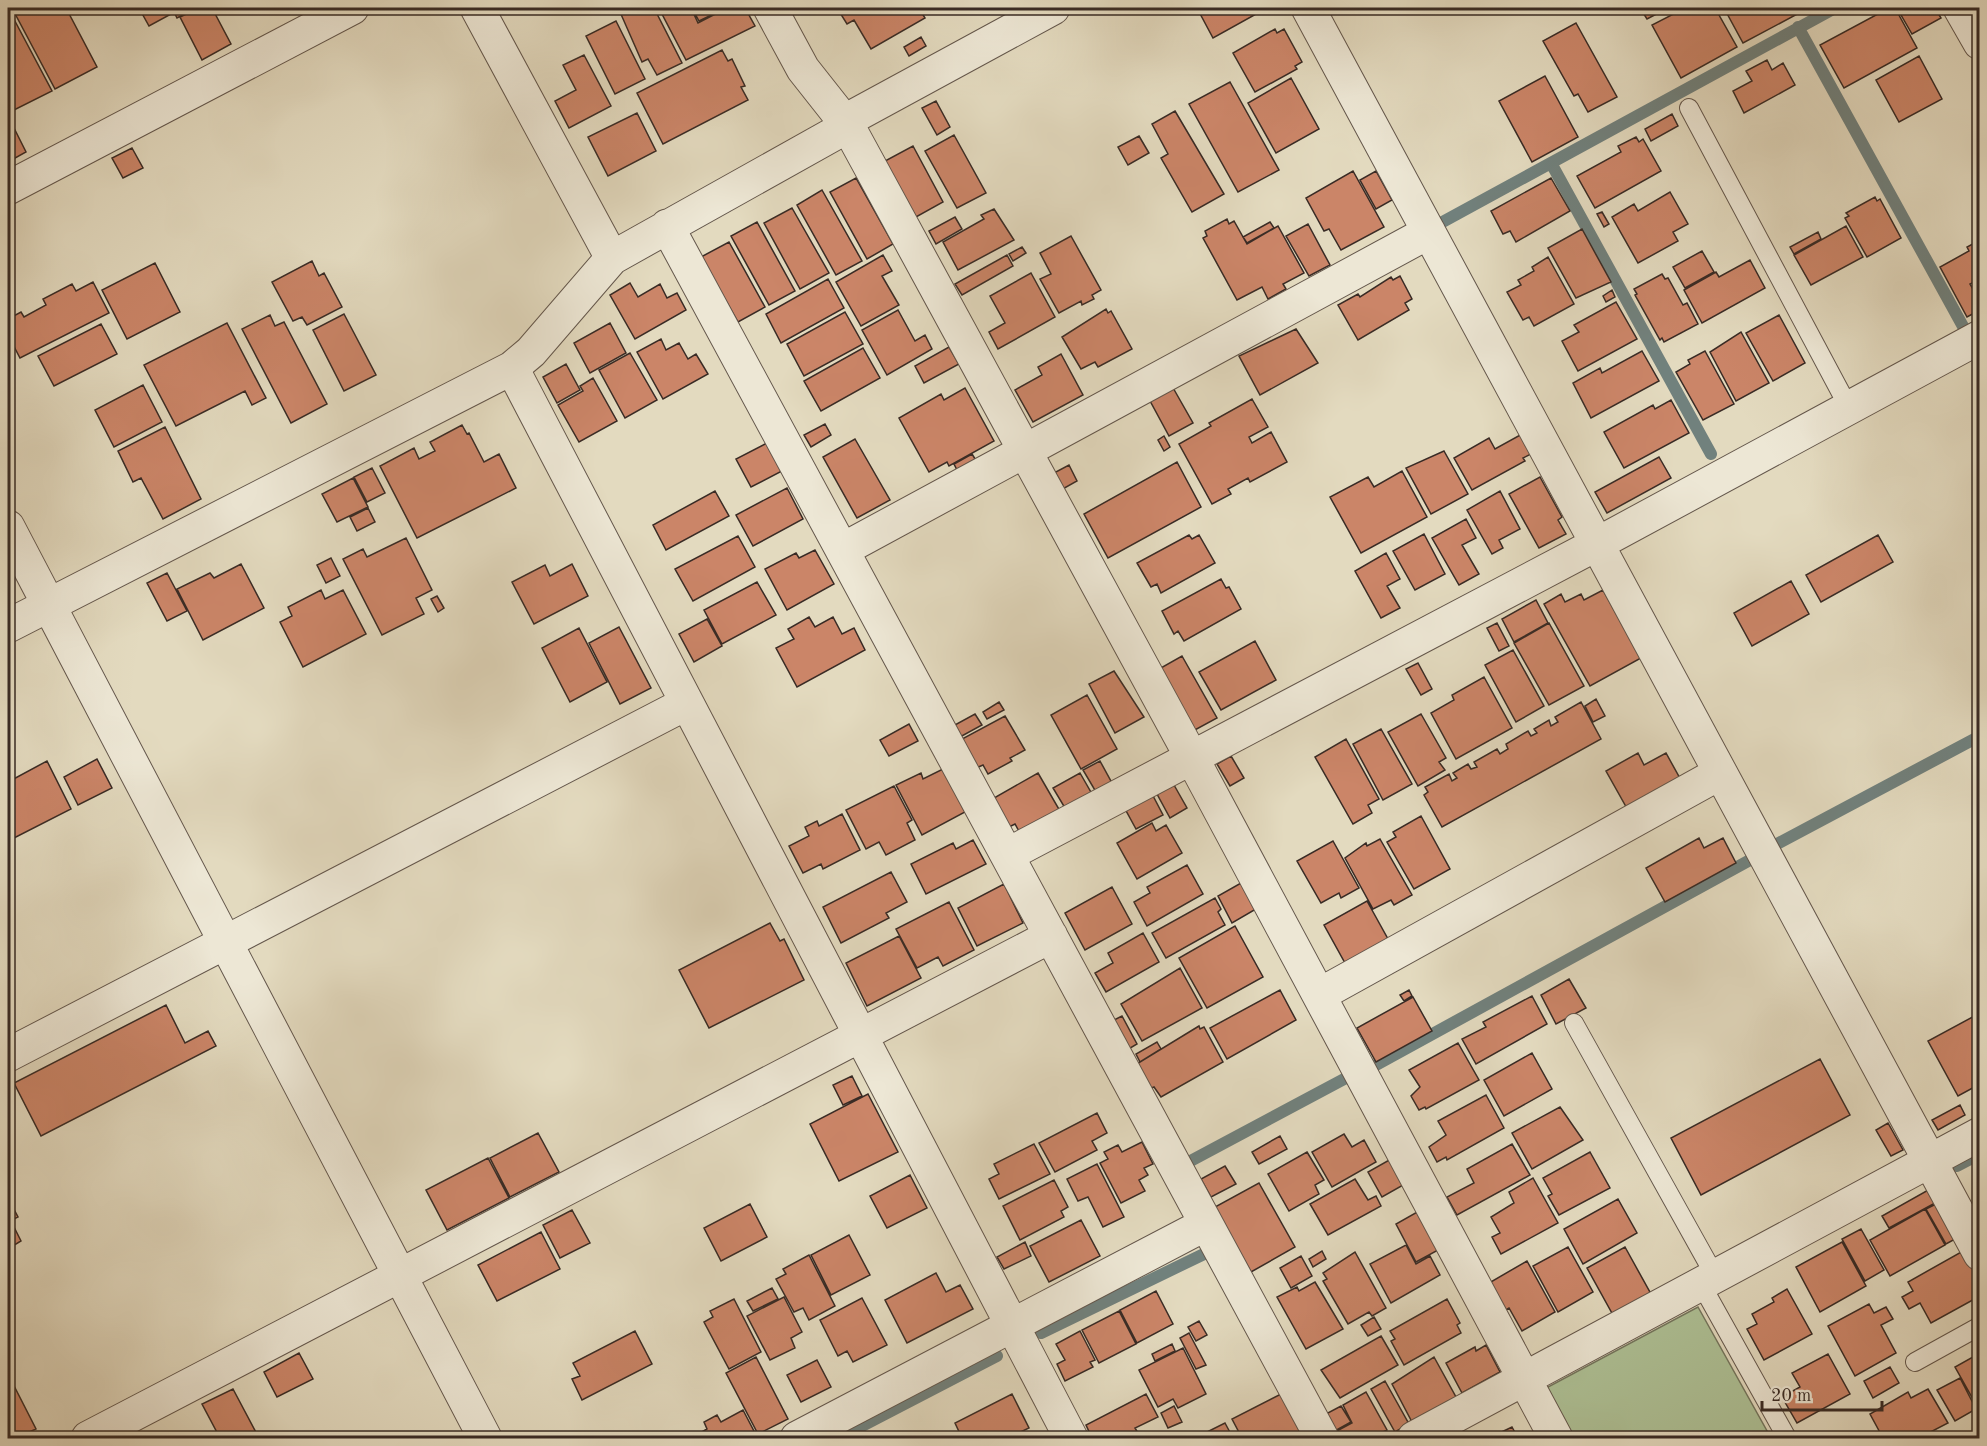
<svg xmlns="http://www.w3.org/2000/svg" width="1987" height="1446" font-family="'Old Standard TT',serif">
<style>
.green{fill:#aec196;stroke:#74765e;stroke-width:1.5}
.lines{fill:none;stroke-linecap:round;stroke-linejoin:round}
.stream{stroke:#71817d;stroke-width:12}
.building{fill:#cb8568;stroke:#392b25;stroke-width:1.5}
.service-casing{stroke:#64574c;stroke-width:20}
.minor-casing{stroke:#64574c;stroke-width:35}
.tertiary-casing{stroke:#64574c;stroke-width:35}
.service{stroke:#ede7d5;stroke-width:18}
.minor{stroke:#ede7d5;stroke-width:33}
.tertiary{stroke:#ede7d5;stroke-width:33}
</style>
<rect width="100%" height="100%" fill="#e3dabf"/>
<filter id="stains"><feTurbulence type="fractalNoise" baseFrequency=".00333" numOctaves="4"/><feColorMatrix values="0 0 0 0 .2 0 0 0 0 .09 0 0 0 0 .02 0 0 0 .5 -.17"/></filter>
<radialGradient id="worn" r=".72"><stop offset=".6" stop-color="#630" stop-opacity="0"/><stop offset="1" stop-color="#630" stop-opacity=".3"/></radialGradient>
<path class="green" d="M1698 1307 1771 1438H1569L1545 1396 1548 1387Z"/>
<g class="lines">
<path class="stream" d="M1798 27 1965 330
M1551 163 1711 454
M1437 225 1835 8
M1777 844 1980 736
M1376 1065 1750 860
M1183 1165 1346 1078
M1957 1166 1980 1154
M1041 1333 1204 1254
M839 1438 997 1356"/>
</g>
<path class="building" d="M8 8 52 91 8 113Z
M12 8H66L97 67 55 89Z
M139 8H170L173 13 149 26Z
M172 8H196L177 18Z
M199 8H212L231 44 202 60 180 17Z
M630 8H654L682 63 657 75 648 59 642 62 620 12Z
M675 8H691L698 23 727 8H745L755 26 686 60 662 14Z
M692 8H726L699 21Z
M837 8H919L925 18 871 49 854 20 847 24Z
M1197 8H1267L1213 38Z
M1640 8H1668L1647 19Z
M1685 8 1691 12 1699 8H1715L1737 47 1681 78 1652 25Z
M1724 8H1801L1803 11 1743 43Z
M1889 8H1895L1917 48 1844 88 1820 45Z
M1897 8H1935L1941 18 1912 34Z
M616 21 645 79 615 94 586 36Z
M1576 23 1617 97 1588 112 1578 94 1574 96 1543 41Z
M1275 29 1277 33 1284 29 1302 62 1295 66 1297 69 1255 92 1233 53Z
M921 37 926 46 909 56 904 47Z
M722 50 728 61 732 59 745 86 741 87 748 100 663 144 637 93Z
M584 55 611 106 569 128 555 101 576 90 563 65Z
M1919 56 1942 99 1899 122 1876 80Z
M1767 60 1772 70 1783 63 1795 85 1744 113 1733 91 1752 81 1746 71Z
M1545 76 1578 137 1532 162 1499 101Z
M1291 78 1319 129 1276 153 1248 103Z
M1230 82 1279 170 1238 192 1189 104Z
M936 101 950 127 937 135 922 108Z
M1175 111 1224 194 1192 212 1161 158 1168 154 1152 124Z
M637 113 656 151 608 176 588 137Z
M1672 114 1678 126 1651 141 1645 129Z
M8 116 26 152 8 162Z
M954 135 986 193 957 208 925 151Z
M1139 136 1149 153 1128 165 1118 147Z
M1636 137 1639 142 1643 139 1661 171 1595 208 1577 176 1621 152 1618 146Z
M913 146 943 202 916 217 885 161Z
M132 148 143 168 123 178 112 158Z
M1353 171 1384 227 1341 250 1329 229 1324 231 1306 198Z
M1376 171 1392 200 1376 209 1360 180Z
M856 178 893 244 867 259 830 192Z
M1551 178 1570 211 1516 242 1510 231 1503 234 1491 211Z
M822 190 862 261 836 275 797 205Z
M1670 192 1688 224 1673 232 1678 241 1638 263 1612 217 1634 204 1638 211Z
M1875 197 1877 201 1880 199 1901 238 1867 257 1845 218 1849 216 1846 213Z
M792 208 829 273 800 289 764 223Z
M994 209 1014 240 958 270 943 242 984 219 981 215Z
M1602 212 1609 224 1604 227 1597 214Z
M955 217 962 229 936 244 929 231Z
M1227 219 1229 224 1234 221 1247 244 1278 226 1304 273 1283 284 1286 289 1268 299 1262 287 1237 300 1203 238 1207 236 1205 231Z
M757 222 795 291 769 305 731 236Z
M1270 222 1274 228 1247 243 1243 237Z
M1308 224 1330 265 1309 276 1286 236Z
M1846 226 1863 257 1811 285 1794 255Z
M1582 229 1611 282 1576 298 1548 248Z
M1818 232 1821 239 1794 254 1790 247Z
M1071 236 1101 290 1092 295 1094 299 1082 305 1081 301 1059 313 1040 279 1051 274 1040 253Z
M1980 240V279L1970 284 1980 301V310L1967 317 1940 267 1969 251 1967 247Z
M729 242 765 307 738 322 701 257Z
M1022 247 1026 253 1013 261 1009 254Z
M1702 251 1714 272 1685 288 1673 267Z
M883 255 892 271 882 276 899 305 861 326 836 282Z
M1007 255 1013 266 962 295 955 284Z
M1548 257 1574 304 1534 326 1529 317 1523 320 1507 292 1521 285 1518 280 1534 271 1532 267Z
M1750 260 1765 288 1702 323 1684 290 1716 272 1719 277Z
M312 261 319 276 324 273 342 307 307 325 302 317 293 321 272 282Z
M155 263 180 312 127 339 102 290Z
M1031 273 1055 317 998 349 989 332 1005 323 990 296Z
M1662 274 1665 279 1668 278 1683 305 1687 303 1698 324 1664 342 1662 338 1660 340 1635 295 1637 294 1634 289Z
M1400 276 1412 299 1405 303 1409 310 1358 340 1338 305 1358 294 1360 297 1391 277 1393 280Z
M828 279 844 308 781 343 766 314Z
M93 282 109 313 20 358 9 337 14 335 8 319 21 312 24 317 46 305 43 299 72 284 76 291Z
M630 283 638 297 660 284 667 298 677 293 686 310 635 339 610 295Z
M1612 290 1615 297 1606 302 1603 296Z
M1616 302 1637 339 1578 371 1562 341 1579 332 1574 325Z
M1106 309 1108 313 1111 311 1132 349 1098 367 1095 362 1081 369 1062 337Z
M898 310 915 341 925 335 932 349 887 375 862 330Z
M845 312 863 344 804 376 787 344Z
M344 314 376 375 344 391 313 330Z
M270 315 275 326 284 322 327 404 291 423 242 329Z
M1779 315 1805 363 1773 381 1746 333Z
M227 323 266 398 252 405 245 391 176 426 144 365Z
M610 323 626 353 590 373 574 343Z
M101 324 117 354 54 386 38 356Z
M1296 329 1318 363 1260 395 1239 356Z
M1741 332 1769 383 1736 401 1710 352Z
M661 339 666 350 679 343 688 359 696 354 708 374 663 399 637 352Z
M949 347 959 364 924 383 915 366Z
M863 348 880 378 821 411 804 381Z
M1642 351 1659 381 1591 418 1573 383 1600 368 1602 373Z
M1705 351 1734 404 1703 420 1676 372 1690 364 1688 360Z
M630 353 657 400 625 418 599 370Z
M1061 354 1083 395 1033 422 1015 390 1042 375 1038 367Z
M566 364 580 390 557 403 543 377Z
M593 378 617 421 579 442 558 405 583 391 580 386Z
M143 385 162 422 114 447 95 410Z
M1172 386 1193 423 1169 436 1149 399Z
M965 388 994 441 949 466 947 462 929 472 899 418 941 394 944 400Z
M1252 399 1268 427 1249 437 1252 443 1271 432 1287 462 1250 482 1248 478 1228 489 1231 494 1212 504 1179 444 1211 426 1209 423Z
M1671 400 1689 433 1624 468 1604 432 1653 405 1655 409Z
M825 424 831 435 811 447 804 435Z
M462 425 467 434 469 433 484 462 499 454 516 488 417 538 380 466 414 448 419 459 435 451 430 442Z
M165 427 201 499 163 519 141 478 133 482 118 451Z
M1522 434 1533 453 1523 458 1525 461 1472 490 1454 458 1489 438 1495 449Z
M1164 436 1170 447 1164 451 1158 440Z
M855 439 890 500 857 518 823 457Z
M767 443 782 471 751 487 736 459Z
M1444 451 1468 494 1431 514 1406 468Z
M972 454 977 462 958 472 954 464Z
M1659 457 1671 478 1607 513 1595 492Z
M1177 462 1201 507 1108 558 1084 514Z
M1069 465 1077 481 1061 490 1052 474Z
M372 468 385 493 367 502 354 477Z
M1402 471 1427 517 1361 553 1330 497 1368 477 1374 487Z
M1540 477 1562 517 1558 520 1566 534 1539 548 1509 494Z
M353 478 368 507 337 522 322 494Z
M787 488 803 519 753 546 736 515Z
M715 491 729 516 666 550 653 525Z
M1500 491 1520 529 1499 540 1503 548 1492 554 1467 510Z
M368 508 375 522 357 531 350 517Z
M1466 519 1476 538 1462 545 1479 574 1459 585 1432 538Z
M1424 534 1445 574 1415 590 1393 551Z
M1189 535 1192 539 1199 535 1215 563 1161 593 1157 584 1151 587 1137 563Z
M1878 535 1893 562 1821 602 1806 575Z
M738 536 755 567 693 601 675 569Z
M406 538 432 590 416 598 424 614 382 635 343 559 363 549 367 557Z
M815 550 834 584 787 610 765 569 796 553 799 558Z
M1386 553 1400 579 1387 586 1400 608 1381 618 1355 571Z
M331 558 340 576 326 583 317 565Z
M241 564 264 608 203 640 177 589 210 573 214 578Z
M572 564 588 596 534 624 512 582 545 565 550 576Z
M167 573 187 611 167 621 147 583Z
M1221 579 1226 588 1229 587 1241 609 1184 641 1178 631 1174 634 1162 611Z
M1791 581 1809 614 1752 646 1734 613Z
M757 582 776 615 722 644 704 610Z
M321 590 325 599 343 590 366 634 303 667 280 622 292 616 288 607Z
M1603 590 1641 658 1590 686 1544 604 1561 594 1565 602 1581 594 1584 600Z
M437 596 444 608 438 612 431 599Z
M1536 600 1548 623 1514 642 1502 619Z
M809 617 815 627 833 617 842 634 854 628 865 650 797 687 776 648 794 639 788 629Z
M707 619 722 646 694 662 679 634Z
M1497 623 1509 646 1499 651 1487 628Z
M1549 623 1584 686 1549 705 1514 643Z
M619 627 651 688 620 704 589 643Z
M579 628 607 682 570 702 542 648Z
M1255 641 1276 680 1221 710 1199 672Z
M1513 650 1544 706 1516 722 1485 665Z
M1182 656 1217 718 1193 731 1159 669Z
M1418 663 1432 689 1421 695 1406 669Z
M1114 671 1144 717 1115 733 1089 684Z
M1484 677 1512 728 1456 759 1431 713 1454 700 1452 695Z
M1087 695 1117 749 1081 769 1051 715Z
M1596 699 1605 716 1593 722 1585 706Z
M999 702 1004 710 987 719 983 712Z
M1581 702 1601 739 1442 827 1424 795 1428 792 1425 787 1449 774 1452 781 1457 778 1453 773 1468 764 1471 769 1477 767 1474 762 1497 749 1500 754 1508 749 1506 744 1528 731 1531 736 1537 733 1534 729 1549 720 1551 726 1558 722 1555 717Z
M975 714 982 725 960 737 953 726Z
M1421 714 1446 758 1439 762 1445 770 1418 786 1388 732Z
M1005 716 1025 750 1010 758 1012 761 988 774 983 765 974 769 962 739Z
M909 724 918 741 889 756 880 740Z
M1381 729 1412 784 1383 800 1353 744Z
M1346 739 1379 799 1368 805 1372 813 1353 824 1315 757Z
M1638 753 1644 765 1666 753 1682 782 1629 812 1606 771Z
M1231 756 1244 778 1230 786 1217 764Z
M97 759 112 788 78 805 64 777Z
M47 761 71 809 14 838 12 835 8 838V782Z
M1100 761 1112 783 1096 792 1083 770Z
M943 769 965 812 922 835 896 785 921 773 923 779Z
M1038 773 1060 811 1020 833 1015 824 1009 827 994 798Z
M1080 773 1092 794 1065 808 1053 788Z
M1174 785 1187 808 1170 818 1157 794Z
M894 786 912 820 907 823 915 840 886 855 879 842 866 849 846 810Z
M1151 792 1163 815 1136 829 1124 807Z
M842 814 860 850 823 869 821 864 803 873 789 846 809 836 805 827 817 821 819 826Z
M1421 816 1450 869 1414 889 1387 842 1396 837 1393 832Z
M1152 823 1156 831 1166 825 1182 853 1137 879 1117 843Z
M1699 838 1704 848 1723 838 1736 863 1665 902 1646 868Z
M1380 839 1412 895 1394 905 1391 900 1373 909 1345 858 1366 843 1367 846Z
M973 840 986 864 926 894 911 864 953 843 956 849Z
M1333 841 1359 888 1341 898 1339 893 1321 903 1297 861Z
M1187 865 1203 894 1147 926 1134 902 1150 893 1147 887Z
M891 872 907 902 886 913 889 918 841 943 823 907Z
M1241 883 1256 909 1232 923 1218 896Z
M1004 884 1023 923 977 946 958 908Z
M1112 887 1132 924 1085 950 1065 913Z
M1215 898 1221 909 1218 912 1225 925 1166 958 1152 933Z
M1367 901 1388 939 1345 963 1324 925Z
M949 902 974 950 943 966 938 957 917 968 896 929Z
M770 923 780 941 784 939 804 980 709 1028 679 970Z
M1235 926 1263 977 1207 1008 1179 958Z
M1143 933 1159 962 1106 992 1095 973 1113 963 1108 953Z
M899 936 921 978 867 1006 846 963Z
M1180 968 1202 1008 1142 1041 1121 1004Z
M1569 979 1586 1008 1556 1024 1541 995Z
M1280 990 1296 1020 1227 1059 1210 1028Z
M1409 990 1412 996 1404 1001 1400 995Z
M1532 996 1547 1024 1476 1064 1462 1039 1486 1027 1483 1022Z
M1413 997 1432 1031 1376 1062 1357 1028Z
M166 1005 185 1043 208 1031 216 1046 41 1136 14 1083Z
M1980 1013V1084L1958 1096 1928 1041Z
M1122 1016 1137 1044 1127 1050 1110 1022Z
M1199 1026 1200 1029 1204 1027 1223 1062 1161 1097 1154 1087 1149 1089 1135 1065Z
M1157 1042 1161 1049 1140 1062 1136 1054Z
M1458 1043 1479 1080 1426 1109 1425 1107 1419 1110 1411 1096 1420 1087 1409 1070Z
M1532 1053 1552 1089 1504 1116 1484 1080Z
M1820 1059 1850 1115 1701 1195 1671 1138Z
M852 1076 862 1096 843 1105 833 1085Z
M868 1094 898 1152 839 1181 810 1124Z
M1486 1095 1504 1128 1447 1160 1446 1157 1437 1162 1429 1147 1446 1135 1438 1121Z
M1960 1105 1965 1115 1938 1130 1932 1120Z
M1560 1107 1583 1140 1532 1169 1512 1133Z
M1097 1113 1107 1133 1092 1141 1097 1150 1055 1172 1039 1143Z
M1888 1123 1903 1150 1891 1156 1876 1130Z
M538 1133 559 1172 510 1197 490 1158Z
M1344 1134 1352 1147 1364 1140 1376 1162 1332 1187 1312 1152Z
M1280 1136 1287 1149 1259 1164 1252 1152Z
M1142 1142 1153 1164 1144 1168 1148 1175 1139 1180 1145 1191 1121 1203 1100 1163 1108 1159 1104 1152 1118 1145 1122 1152Z
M1034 1144 1050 1174 999 1199 989 1179 999 1174 994 1164Z
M1512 1144 1530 1175 1457 1215 1447 1197 1474 1183 1467 1169Z
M1307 1152 1324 1180 1315 1185 1319 1194 1289 1211 1268 1174Z
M1590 1152 1610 1188 1559 1215 1548 1196 1552 1194 1543 1178Z
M488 1158 509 1198 447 1230 426 1190Z
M1391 1159 1405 1184 1382 1197 1368 1172Z
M1097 1164 1124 1217 1103 1227 1088 1197 1078 1201 1067 1179Z
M1225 1166 1236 1184 1211 1197 1201 1179Z
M910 1175 927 1208 887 1228 870 1196Z
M1533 1178 1558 1223 1501 1254 1492 1237 1500 1233 1491 1217 1514 1203 1509 1192Z
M1355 1179 1368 1200 1376 1196 1381 1206 1328 1235 1310 1204Z
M1054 1180 1068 1207 1061 1211 1064 1217 1020 1240 1003 1206Z
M1259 1183 1295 1247 1251 1272 1215 1207Z
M1930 1189 1937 1202 1889 1228 1882 1216Z
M1618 1199 1637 1233 1583 1264 1564 1229Z
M9 1200 18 1217 8 1222V1201Z
M1938 1203 1957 1238 1946 1244 1926 1209Z
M750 1204 767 1237 721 1261 704 1228Z
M1925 1209 1945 1245 1890 1276 1870 1240Z
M572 1210 590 1243 560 1258 543 1225Z
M1419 1211 1440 1249 1416 1262 1396 1224Z
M1081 1220 1100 1256 1049 1282 1030 1246Z
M14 1227 21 1241 8 1249V1230Z
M1861 1229 1884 1270 1865 1281 1842 1239Z
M541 1232 560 1269 497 1301 478 1265Z
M849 1235 870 1275 831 1295 811 1255Z
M1025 1242 1031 1256 1004 1269 997 1257Z
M1842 1242 1866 1286 1820 1312 1796 1267Z
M1406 1245 1416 1264 1430 1256 1440 1275 1391 1303 1370 1264Z
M1568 1247 1593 1292 1558 1312 1533 1266Z
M1625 1247 1651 1294 1613 1315 1587 1268Z
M1322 1251 1326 1259 1313 1267 1309 1259Z
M1963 1251 1980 1281V1296L1931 1323 1920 1303 1909 1309 1902 1297 1913 1291 1908 1282Z
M1355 1252 1386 1308 1372 1316 1369 1312 1348 1324 1323 1281 1327 1279 1323 1273Z
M809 1255 835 1306 809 1320 803 1308 794 1312 776 1279 786 1274 783 1269Z
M1301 1256 1312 1276 1291 1288 1280 1268Z
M1527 1261 1555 1312 1522 1331 1509 1308 1504 1311 1489 1283Z
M936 1273 946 1292 960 1285 973 1309 907 1343 885 1300Z
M1315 1282 1343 1329 1306 1349 1277 1297 1297 1287 1299 1291Z
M772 1288 778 1299 753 1311 747 1301Z
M1787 1289 1812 1334 1764 1360 1747 1329 1757 1324 1752 1314 1774 1302 1772 1298Z
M1156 1291 1173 1324 1137 1343 1120 1310Z
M784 1297 802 1332 791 1338 795 1348 770 1360 747 1316Z
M862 1298 887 1345 853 1362 847 1351 838 1356 820 1320Z
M734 1299 761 1352 729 1369 704 1322 713 1317 710 1311Z
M1447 1299 1460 1323 1457 1325 1461 1333 1404 1365 1391 1341 1395 1339 1390 1331Z
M1869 1304 1874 1313 1886 1307 1893 1319 1881 1325 1896 1353 1855 1376 1828 1326Z
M1119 1311 1136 1344 1099 1363 1082 1330Z
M1374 1317 1381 1329 1368 1336 1361 1325Z
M1199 1321 1207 1335 1196 1341 1188 1327Z
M635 1331 652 1364 582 1400 572 1379 580 1376 573 1363Z
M1080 1331 1095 1360 1090 1362 1093 1367 1065 1381 1057 1364 1065 1360 1056 1344Z
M1189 1333 1206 1365 1196 1369 1180 1338Z
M1381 1336 1398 1365 1340 1398 1321 1370Z
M1172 1344 1175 1351 1155 1361 1152 1354Z
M1486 1345 1500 1372 1462 1393 1446 1363 1475 1347 1476 1351Z
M1183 1348 1206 1394 1178 1408 1173 1399 1158 1407 1139 1370Z
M299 1353 313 1379 277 1397 264 1372Z
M1980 1353V1407L1978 1408 1955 1367Z
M1828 1354 1850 1394 1797 1423 1782 1397 1800 1387 1792 1373Z
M756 1357 788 1419 758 1434 726 1373Z
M1434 1357 1456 1397 1412 1422 1392 1384Z
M817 1360 831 1387 801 1402 787 1375Z
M1890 1367 1899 1383 1873 1398 1864 1381Z
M8 1374 36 1429 16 1438H8Z
M1960 1378 1976 1409 1955 1421 1937 1390Z
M1385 1381 1409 1424 1395 1432 1371 1389Z
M233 1389 259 1438H220L202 1404Z
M1928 1389 1948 1423 1919 1438H1883L1870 1414 1908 1392 1911 1398Z
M1366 1392 1387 1430 1371 1438H1336L1333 1433 1352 1423 1343 1405Z
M1012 1394 1029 1428 1008 1438H962L955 1423Z
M1146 1394 1158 1417 1135 1428 1141 1438H1092L1086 1425Z
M1281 1394 1303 1438H1242L1232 1419Z
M1174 1406 1182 1422 1168 1428 1161 1413Z
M1341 1406 1351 1422 1333 1432 1324 1415Z
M743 1410 756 1435 749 1438H700L698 1434 707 1429 704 1422 717 1415 721 1422Z
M1225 1423 1233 1438H1195Z
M1512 1427 1518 1438H1489Z"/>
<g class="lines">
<defs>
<path id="service" d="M1689 108 1849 408
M1574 1023 1715 1276
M1701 1284 1787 1438
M1915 1362 1980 1326"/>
<path id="minor" d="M477 8 612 258
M770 8 803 69 848 126 1192 758 1556 1438
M1308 8 1980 1254
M1960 8 1980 43
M845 121 1053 8
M8 188 352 8
M667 226 1322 1438
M512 368 1071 1438
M842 550 1429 232
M8 626 512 368 531 352 612 258 848 126
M1007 855 1597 544 1980 337
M1319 995 1720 773
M8 1055 687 703
M88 1438 1051 936
M797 1438 1206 1224
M1414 1438 1980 1134"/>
<path id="tertiary" d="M8 527 485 1438"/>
</defs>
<use href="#service" class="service-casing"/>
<use href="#minor" class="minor-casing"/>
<use href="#tertiary" class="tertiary-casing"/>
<use href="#service" class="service"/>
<use href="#minor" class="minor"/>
<use href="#tertiary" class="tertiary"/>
</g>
<rect width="1987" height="1446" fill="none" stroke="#e3dabf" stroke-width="30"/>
<rect x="9" y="9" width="1969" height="1428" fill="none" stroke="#392b25" stroke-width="3"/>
<rect x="15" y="15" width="1957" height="1416" fill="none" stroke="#392b25" stroke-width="1.5"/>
<path d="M1762 1401v9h120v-9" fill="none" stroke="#392b25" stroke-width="3"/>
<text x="1771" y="1401" font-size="18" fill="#392b25" stroke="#ede7d5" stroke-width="4.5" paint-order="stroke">20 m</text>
<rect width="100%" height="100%" filter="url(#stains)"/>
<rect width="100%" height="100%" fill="url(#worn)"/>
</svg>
